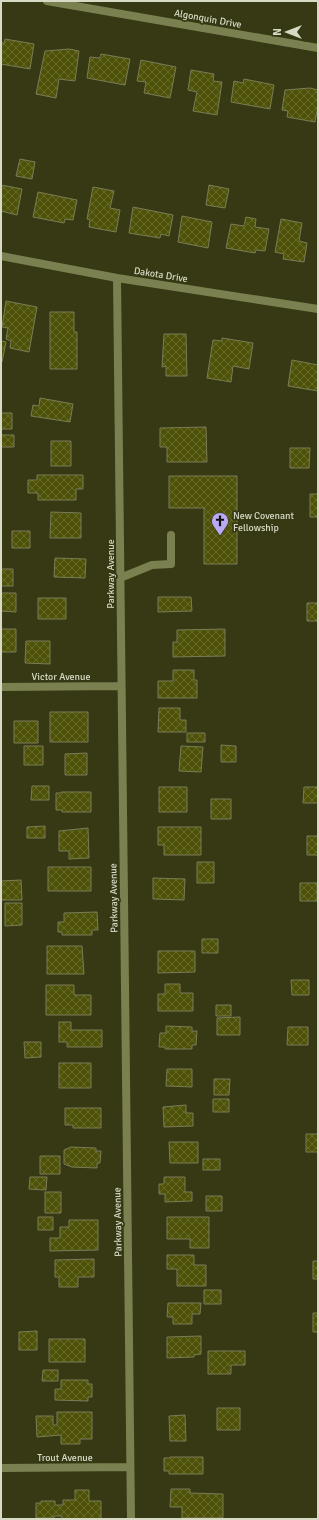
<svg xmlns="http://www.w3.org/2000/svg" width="319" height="1520" font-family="Signika,sans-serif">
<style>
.building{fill:url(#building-cross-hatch);stroke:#797d56}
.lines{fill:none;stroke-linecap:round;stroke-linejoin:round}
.service{stroke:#7b8050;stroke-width:8}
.minor{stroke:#7b8050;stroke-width:8}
.labels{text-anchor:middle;stroke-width:3.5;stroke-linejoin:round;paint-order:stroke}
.street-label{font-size:10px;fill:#d7dac5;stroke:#363913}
.poi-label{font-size:10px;fill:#d7dac5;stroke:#363913;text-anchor:start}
</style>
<defs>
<pattern id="building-cross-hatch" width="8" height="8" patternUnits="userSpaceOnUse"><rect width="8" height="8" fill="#4e5209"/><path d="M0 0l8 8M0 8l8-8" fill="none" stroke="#676a2b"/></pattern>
</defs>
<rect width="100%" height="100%" fill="#363913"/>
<path class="building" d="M5 39 34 44 30 69 1 64V43H4Z
M69 49 79 51 75 81 59 79 56 98 36 94 45 51Z
M101 54 130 59 125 85 87 78 90 57 100 58Z
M141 60 176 67 170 98 144 93 146 82 137 81Z
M191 70 214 74 213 81 222 82 217 115 193 111 197 92 188 90Z
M244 79 274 85 270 109 231 102 234 81 243 83Z
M310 88 318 90V105L315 122 287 117 288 111 282 110 285 90Z
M20 159 35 162 32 179 16 176Z
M1 185 22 189 17 215 1 211Z
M209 185 229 189 225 208 206 205Z
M93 187 114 191 110 208 120 210 116 232 89 227 90 220 87 219Z
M38 192 77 200 73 220 65 219 64 223 33 217Z
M133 207 173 215 169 236 161 234 160 238 129 233Z
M182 216 212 222 208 248 178 242Z
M246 217 256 219 255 227 269 229 265 251 256 250 255 253 226 248 231 224 244 226Z
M281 219 302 223 299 241 307 243 304 262 283 259 284 254 275 252Z
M6 301 37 307 29 352 10 348 11 341 6 339 8 328 2 327Z
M50 312H74V332H77V369H50Z
M164 334H186L187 376H166V366L162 367Z
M222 338 253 343 249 369 233 366 231 382 207 378 213 340 222 341Z
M1 341 6 342 2 362H1Z
M292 360 318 365V391L288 386Z
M40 398 73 404 70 422 31 416 33 405 39 406Z
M1 413H12V429H1Z
M206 427 207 462H167V447H160V428Z
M1 435H14V447H1Z
M51 441H71V466H51Z
M290 448H310L309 468H290Z
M37 475H83V489H76V500H38V493H28V480H37Z
M169 476H237V564H204V508H169Z
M310 494H318V517H310Z
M51 512 81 513V538H50Z
M12 531H30V548H12Z
M55 558 86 559 85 578 54 577Z
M1 569H13V586H1Z
M1 593H16V612L1 611Z
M158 597H191L192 611 158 612Z
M38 598H66V619H38Z
M307 603H318V621H307Z
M1 629H16V652H1Z
M225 629V656L173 657V642H177V630Z
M26 641H50V664L25 663Z
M173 670H194V680H197V698H158V681H173Z
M159 708H180V720H186V732H158Z
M50 712H88V742H50Z
M14 721H38V743H14Z
M187 733H205V742H187Z
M221 745 236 746V762H221Z
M24 746H43V765H24Z
M181 746 203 747 201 772 179 771Z
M87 753V775H65V754Z
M32 786H49V800H31Z
M159 787H187V812H159Z
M304 787H318V809V803H303Z
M61 792H91V812H62V810H56V793H61Z
M211 799H231V819H211Z
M45 826V838H27V827Z
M158 827H201V855H164V845H158Z
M88 828 89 858 69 859V851H59V831Z
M307 836H318V855H307Z
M197 862H214V883H197Z
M48 867H91V891H48Z
M153 878 185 879 184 900 153 899Z
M21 880 22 900H1V881Z
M300 883H317V901H300Z
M5 903H22V925L5 926Z
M97 912 98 930H92V935H62V932H58V922H64V913Z
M202 939H218V953H202Z
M47 946H82L84 974H47Z
M158 951H195V972L158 973Z
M291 980H309V995H292Z
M165 984H180V993H193V1011H158V994H165Z
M46 985H74V995H91V1015H46Z
M216 1005H231V1016H216Z
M240 1017V1035H217V1018Z
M59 1022H71V1030H102V1047H67V1042H59Z
M166 1026 192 1027V1031H197L196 1045H192V1049H165V1047H159L160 1033H166Z
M288 1027H308V1045H287Z
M24 1042H41V1057L25 1058Z
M59 1063H91V1088H59Z
M167 1069H192V1087L166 1086Z
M214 1079H230L229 1095H214Z
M213 1099H229V1112H213Z
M186 1105V1113H193V1126L164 1127 163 1107Z
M65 1108H101V1128H73V1125H65Z
M306 1134H318V1152H306Z
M169 1142H198V1163H170Z
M71 1147 96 1148V1151H101L100 1163H97V1168L72 1167 64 1164V1150Z
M40 1156H60V1174H40Z
M203 1159H220V1170H203Z
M30 1177H47L46 1190 29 1189Z
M164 1177H185V1192H192V1201L165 1202V1194H159V1184H164Z
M45 1192H61V1213H45Z
M206 1196H222V1211H206Z
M38 1217H53V1230H38Z
M167 1217H209V1248H190V1239H167Z
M69 1220H98V1250L50 1251V1238H60V1227H69Z
M167 1255H194V1265H206V1286H177V1269H167Z
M94 1259V1277H78V1287H59V1277H55V1260Z
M313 1261H318V1279H313Z
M204 1290H221V1304H204Z
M168 1303H201L200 1314H192V1324H173V1317H167Z
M313 1313H318V1332H313Z
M37 1331V1350H19V1332Z
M201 1336V1354L194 1355V1357L167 1358V1337Z
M49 1339H85V1362H49Z
M208 1351H245V1365H231V1374H208Z
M43 1370H58V1381H42Z
M61 1380H88V1384H92V1397H88V1401L55 1400V1389H61Z
M217 1408H240V1430H217Z
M57 1412H92V1439H80V1444H61V1435L37 1437 36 1416H53V1425H57Z
M185 1415 186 1441H170L169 1416Z
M170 1457H203V1474H169V1471H164V1458H170Z
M171 1489H190V1493L223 1494V1518H182V1507H170Z
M75 1490H89V1501H101V1519H62V1516H54V1518H36V1503H41V1501H55V1505H63V1500H75Z"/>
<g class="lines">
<path class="service" d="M120 578 152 565 171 564V535"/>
<path class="minor" d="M47 1 318 48
M1 256 117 278 318 309
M117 278 131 1519
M1 687 120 686
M1 1468 130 1467"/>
</g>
<defs>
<symbol id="church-pin" viewBox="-11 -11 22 30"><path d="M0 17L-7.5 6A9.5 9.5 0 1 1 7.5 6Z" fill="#baaaf6" stroke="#363913"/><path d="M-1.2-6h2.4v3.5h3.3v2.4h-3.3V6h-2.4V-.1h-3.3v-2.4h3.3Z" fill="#111"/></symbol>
</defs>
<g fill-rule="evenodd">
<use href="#church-pin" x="210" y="511" width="20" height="27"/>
</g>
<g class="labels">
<g class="street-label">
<text transform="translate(208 18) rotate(10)" y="4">Algonquin Drive</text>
<text transform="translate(161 274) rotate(9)" y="4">Dakota Drive</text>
<text transform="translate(110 574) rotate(-90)" y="4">Parkway Avenue</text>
<text x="61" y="680">Victor Avenue</text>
<text transform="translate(113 898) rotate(-91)" y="4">Parkway Avenue</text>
<text transform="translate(117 1222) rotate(-91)" y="4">Parkway Avenue</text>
<text x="65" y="1461">Trout Avenue</text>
</g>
<g class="poi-label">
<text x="233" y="519">New Covenant<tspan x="233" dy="12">Fellowship</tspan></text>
</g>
</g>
<rect width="319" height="1520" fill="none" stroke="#d7dac5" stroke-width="4"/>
<g transform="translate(287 32) rotate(270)" stroke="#363913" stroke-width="3" paint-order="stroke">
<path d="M0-3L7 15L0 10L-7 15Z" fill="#d7dac5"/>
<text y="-6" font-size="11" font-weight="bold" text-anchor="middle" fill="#d7dac5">N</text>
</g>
</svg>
